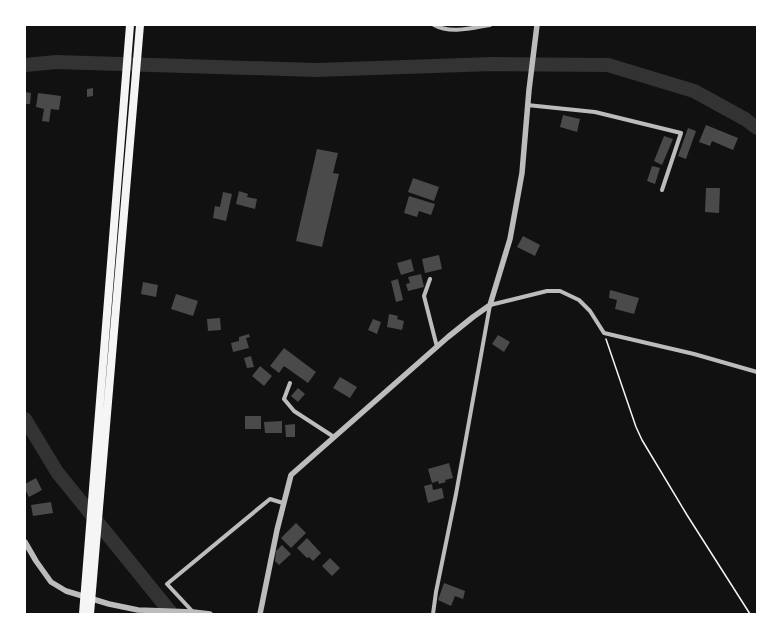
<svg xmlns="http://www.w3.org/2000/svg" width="782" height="639" font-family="'PT Sans Narrow',sans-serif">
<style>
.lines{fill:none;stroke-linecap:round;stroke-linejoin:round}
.stream{stroke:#333;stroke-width:2.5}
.river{stroke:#333;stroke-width:14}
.building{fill:#4a4a4a}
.path{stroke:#f5f5f5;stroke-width:1.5}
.minor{stroke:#bcbcbc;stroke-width:4}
.tertiary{stroke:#bcbcbc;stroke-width:5.5}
.trunk{stroke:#f5f5f5;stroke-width:8}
</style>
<rect width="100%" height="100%" fill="#111"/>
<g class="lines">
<path class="stream" d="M25 432 28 425"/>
<path class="river" d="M25 65 56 62 316 70 493 64 608 65 694 91 745 119 757 128
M25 419 57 472 172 614"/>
</g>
<path class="building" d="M93 88V96L87 97V89Z
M25 92 31 93 30 104H25Z
M38 93 61 96 59 110 51 109 49 122 42 121 44 109 36 107Z
M563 115 580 119 577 132 560 127Z
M706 125 738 138 733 150 712 141 710 146 699 142Z
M688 128 696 131 686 159 678 156Z
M664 136 673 139 662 165 654 161Z
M317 149 338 153 333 173 339 174 322 247 296 241Z
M652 166 660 168 655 184 647 181Z
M413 178 439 187 434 201 408 192Z
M706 188H720L719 213 705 212Z
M239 191 248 194 247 197 257 199 255 209 236 204Z
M223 192 232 194 226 221 213 218 215 206 220 207Z
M409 196 435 204 431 215 419 211 417 217 404 213Z
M523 236 540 245 535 256 517 247Z
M439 255 442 269 425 273 422 259Z
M411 259 414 271 401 275 397 263Z
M421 274 424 287 408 291 406 284 410 283 408 277Z
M398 279 403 300 396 302 391 281Z
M143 282 158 285 156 297 141 294Z
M610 290 639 298 634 314 615 309 617 300 609 298Z
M176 294 198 301 193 316 171 309Z
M389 314 398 316 397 319 404 321 402 330 387 327Z
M220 318 221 330 208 331 207 319Z
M373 319 381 322 377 334 368 330Z
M249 334 250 337 246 338 249 348 233 352 231 343 239 341V337Z
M498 335 510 342 504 352 492 344Z
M284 348 316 372 308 383 284 366 279 373 270 366Z
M251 356 254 367 247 368 244 358Z
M260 366 272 376 264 386 252 376Z
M340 377 357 387 350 398 333 388Z
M298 388 305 394 298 402 291 396Z
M245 416H261V429H245Z
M282 421V433H265L264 422Z
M295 424V437H286L285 425Z
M449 463 453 478 445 480 446 482 439 484 438 481 432 483 428 469Z
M36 478 42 490 29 497 25 489V484Z
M432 484 433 490 442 488 444 498 428 503 424 486Z
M51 502 53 513 33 516 31 505Z
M296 523 306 533 291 548 281 538Z
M307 538 321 553 313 561 309 557 307 558 297 548Z
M282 545 291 554 279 565 275 561 276 551Z
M330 558 340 568 332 576 322 566Z
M444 583 465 591 463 599 455 596 451 606 438 600Z"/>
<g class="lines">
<path class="path" d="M606 339 636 427 642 440 687 515 750 614"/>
<path class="minor" d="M434 25C450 34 472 28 490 25
M527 105 595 112 681 133 662 190
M430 279 424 296 437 347
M290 383 284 399 294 411 334 437
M193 612 167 584 270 499 283 503
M433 614 436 592 456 494 490 305 547 291H560L579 300 590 311 604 333 694 354 757 372"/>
<path class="tertiary" d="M25 542 36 561 51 582 66 591 109 604 138 610 193 612 210 614
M260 614 277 530 291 475 448 337 473 317 490 305 510 239 522 173 529 90 537 25"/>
<path class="trunk" d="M83 614 130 25
M90 614 140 25"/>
</g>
<rect width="782" height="639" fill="none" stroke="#ffffff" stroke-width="52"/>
</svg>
